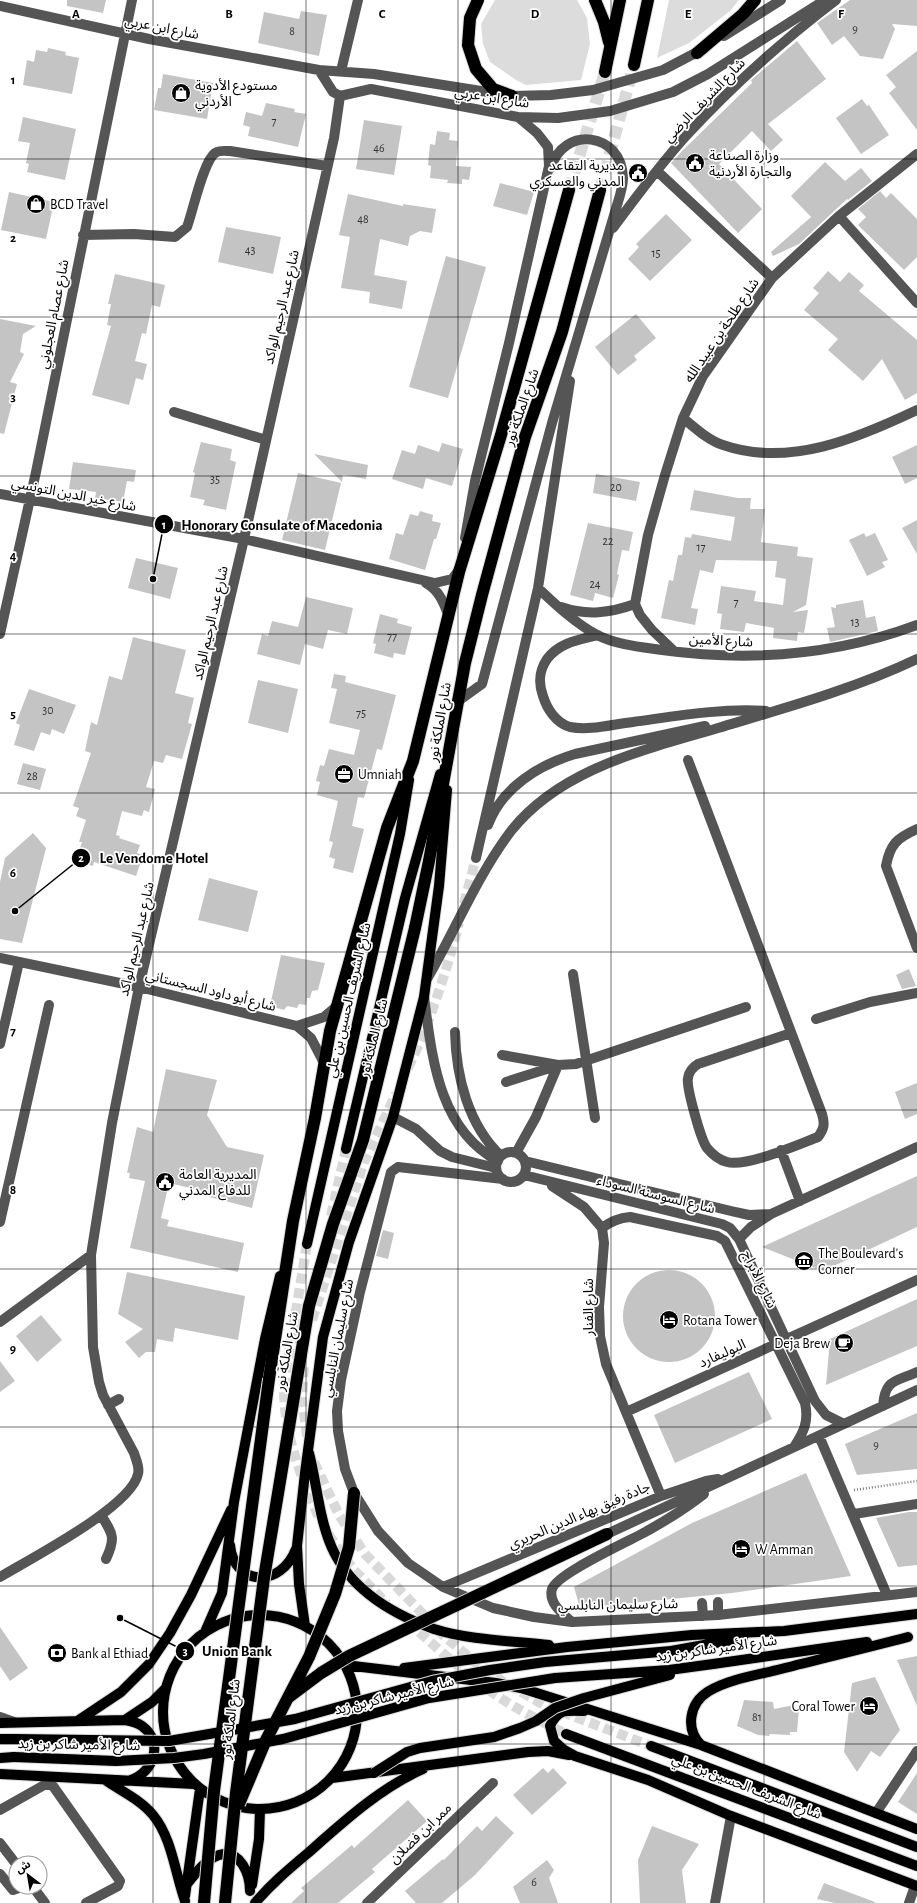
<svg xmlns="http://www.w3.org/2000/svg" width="917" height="1903" font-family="'Alegreya Sans','Noto Sans Arabic',sans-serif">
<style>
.green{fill:#dcdcdc}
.building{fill:#c4c4c4}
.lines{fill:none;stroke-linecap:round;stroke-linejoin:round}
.major-tunnel{stroke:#d9d9d9;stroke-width:10;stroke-dasharray:10 5;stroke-linecap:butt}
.highway-tunnel{stroke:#d9d9d9;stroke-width:12;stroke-dasharray:12 6;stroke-linecap:butt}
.major-casing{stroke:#dbdbdb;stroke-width:12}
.highway-casing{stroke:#dbdbdb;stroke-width:14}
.path{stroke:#777;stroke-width:2.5;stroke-dasharray:1 2;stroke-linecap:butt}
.minor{stroke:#555;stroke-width:10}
.major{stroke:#000;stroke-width:10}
.highway{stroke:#000;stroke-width:12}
.major-bridge-casing{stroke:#dbdbdb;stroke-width:12;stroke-linecap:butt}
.highway-bridge-casing{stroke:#dbdbdb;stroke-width:14;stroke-linecap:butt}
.major-bridge{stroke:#000;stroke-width:10}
.highway-bridge{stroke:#000;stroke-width:12}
.grid{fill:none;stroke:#000;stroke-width:1;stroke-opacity:0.55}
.labels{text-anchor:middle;stroke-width:3.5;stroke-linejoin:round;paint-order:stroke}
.number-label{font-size:12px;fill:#313131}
.street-label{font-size:14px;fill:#000;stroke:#fff}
.poi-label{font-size:14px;fill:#000;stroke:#fff;text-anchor:start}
.grid-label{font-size:13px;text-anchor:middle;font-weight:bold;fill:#000;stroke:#fff;stroke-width:3.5;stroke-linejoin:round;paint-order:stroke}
.leader{fill:none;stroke:#000;stroke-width:1.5}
.callout-dot{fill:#000;stroke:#fff;stroke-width:1.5}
.mark-label{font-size:12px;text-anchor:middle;font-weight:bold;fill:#fff}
.callout-label{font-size:15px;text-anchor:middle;font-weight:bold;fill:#000;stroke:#fff;stroke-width:3.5;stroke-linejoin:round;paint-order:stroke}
</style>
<rect width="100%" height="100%" fill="#fff"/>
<path class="green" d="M495 0H577L587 18 590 44 581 80 526 85 516 80 490 62 483 44 481 24Z
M669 0H739L730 11 689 43 657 58Z"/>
<path class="building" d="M67 0H106L103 13 67 6Z
M850 0H917V26L892 24 895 29 883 59 860 56 844 36 832 45 817 23Z
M301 11 327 15 319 56 258 43 264 12 299 19Z
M797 41 826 79 768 124 783 140 771 151 752 131 719 164 762 209 738 233 671 163 683 150 752 83 751 80Z
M48 48 66 52 65 55 79 58 72 94 23 85 27 60 34 62 36 50 47 52Z
M917 51V130L889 93 896 87 886 75Z
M163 74 213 83 207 119 154 110 158 88H161Z
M862 99 867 106 869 105 889 135 861 154 836 118Z
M266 103 295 109 294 112 306 114 298 147 248 136 250 127 243 125 246 112 262 116Z
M23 117 76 129 65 180 27 172 29 164 26 163 30 143 18 141Z
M364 120 402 126 394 175 356 169Z
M437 131 450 133 449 140 458 141 456 166 471 167 469 180 462 179V184L447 183 448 180 430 178 431 166 428 165 430 144 435 145Z
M825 162 845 181 861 168 872 181 848 200 847 199 799 244 773 256 771 252 811 217 791 196Z
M500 183 534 192 527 215 493 206Z
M880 191 886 198 891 193 917 219V257L904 270 858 225 866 217 858 209Z
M9 192 54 202 46 239 1 230Z
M348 194 403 206V204L436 209 432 233 420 231 410 236 408 246 380 239 374 275 407 281 402 309 369 303 370 292 341 288 350 237 339 235Z
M666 214 692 240 650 281 628 259 639 247 636 244Z
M226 227 281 237 273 274 218 262Z
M446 256 486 267 448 398 409 387Z
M828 271 840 282 849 272 864 285 859 291 917 340V393L905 400 882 359 863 381 828 350 838 339 804 310 819 293 813 288Z
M115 274 165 285 160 307 152 305 146 334 142 333 135 361 147 364 143 380 136 378 129 405 92 395 111 326 107 325 111 304H108Z
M636 314 656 338 634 356 637 360 618 375 595 347Z
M0 319 36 326 23 334 20 352 24 354 10 382 17 384 4 434 0 433Z
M201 442 232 449 230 460 236 462 226 510 203 505 205 500 190 497 195 473 193 472Z
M442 443 463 449 452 486 426 478 423 489 392 479 402 450 415 454 418 445 439 452Z
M917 445V478L905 484 892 457Z
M314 454 368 465 366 479 343 475 342 482Z
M73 462 136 470 134 482 127 481 123 502 95 498 96 492 69 489Z
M298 473 341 483 325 550 282 540Z
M596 474 640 482 636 501 593 493Z
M694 490 738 498H751L750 509H765L761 542 798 547 797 556 813 558 806 605 793 612 808 610 804 633 798 632 797 641 773 638 774 628 746 623 744 632 720 629 722 614 717 613 721 586 756 591 754 601 783 605 786 579 775 577 777 561 716 560 713 573 700 570 691 608 698 609 695 625 661 618 669 580 673 581 678 555H682L685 537 691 538 692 534 731 541 735 517 690 510Z
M420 511 433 515 432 521 441 523 436 539H434L425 570 389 559 396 533 403 535 410 514 418 516Z
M917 520V554L902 528Z
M588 523 633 532 629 551 622 550 617 574 619 575 613 598 595 593 593 601 570 595Z
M864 533 866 537 875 533 888 560 882 562 885 567 867 576 849 540Z
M136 558 178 568 170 599 128 588Z
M306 597 353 608 347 634 328 630 323 649 305 644 300 665 257 654 262 634 268 636 272 621 298 627Z
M863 600 866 618 875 616 878 631 830 642 827 628 835 627 831 607 836 608V605Z
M380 614 398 619 397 623 412 627 405 655 394 653 393 658 374 653 376 644 373 643Z
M133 637 186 650 175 693 194 698 188 723 192 724 182 759 166 755 163 763 154 761 146 787 155 789 149 812 144 810 142 816 122 811 116 835 120 836 119 838 140 845 137 853 143 855 136 876 94 862 93 866 76 861 82 842H79L86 820 76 816 79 808 73 806 91 753 85 751 91 722 97 725 109 676 122 680Z
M334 674 346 676 345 682 396 695 382 750 377 749 364 798 358 797 352 826 364 829 353 873 333 868 335 859 329 857 333 842 329 841 338 801 317 795 320 782 316 781 320 765 324 766 329 749 354 755 360 730 329 723 337 689 331 688Z
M258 680 298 689 288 733 248 723Z
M29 689 76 705 64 734 52 729 50 735 41 732 34 751 14 745 20 725 16 723Z
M23 763 46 769 40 790 17 784Z
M33 833 46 848 22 943 0 939V882L5 858Z
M209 878 258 891 248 932 198 920Z
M281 955 325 963 318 990 312 991 310 998H307L306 1005 299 1004 297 1008 287 1006 284 1010 270 1006Z
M909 969 916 986 902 989 896 975Z
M166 1069 217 1080 207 1115 227 1147 264 1155 252 1208 202 1195 203 1191 169 1183 161 1218 169 1220 167 1226 244 1243 238 1272 130 1248 145 1181 129 1178 130 1173H127L133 1145 137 1127 153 1132Z
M917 1083V1114L905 1119 895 1092Z
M917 1176V1227L823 1271 762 1247Z
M383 1230 394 1233 388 1259 376 1256Z
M623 1316a46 46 0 1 1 92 0a46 46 0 1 1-92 0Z
M127 1272 245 1296 238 1340 175 1328 173 1342 157 1339 155 1352H146L139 1358 125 1342 143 1329 118 1314Z
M917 1299V1346L826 1385 830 1339Z
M41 1315 62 1340 37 1362 16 1336Z
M0 1361 15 1381 0 1392Z
M749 1372 772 1419 675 1463 654 1415Z
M917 1413V1469L857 1475 845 1444Z
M806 1473 851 1576 732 1593 580 1608 574 1587 692 1523Z
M909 1512H917V1565L898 1567 876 1518Z
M0 1627 28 1668 10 1681 0 1666Z
M917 1656V1706L897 1660Z
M875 1677 900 1730 880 1757 871 1751 857 1772 844 1752 852 1683Z
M744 1700 773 1702 774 1709 794 1705V1709H799L797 1732H790V1735L770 1734 769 1736 758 1735 737 1726Z
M543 1768 548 1773 553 1768 567 1783 532 1815 513 1795Z
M917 1773V1814L898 1802Z
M408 1800 427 1821 372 1869 375 1872 338 1903H291L304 1891 301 1888 352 1845 354 1848Z
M496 1816 514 1833 475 1875 442 1903H416L405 1891 443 1859 444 1860 477 1826 482 1831Z
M652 1826 699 1844 682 1870 686 1903H640L638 1860Z
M547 1860 554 1870 549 1878 558 1903H520L513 1887Z
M824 1883 875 1902 874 1903H835L817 1899Z"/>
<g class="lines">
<path class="major-tunnel" d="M464 904 476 858
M408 1068C430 1022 446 973 459 923
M331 1216 346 1149
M307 1244 284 1383C283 1433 300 1475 320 1520
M312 1320 364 1162 396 1094
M304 1367 302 1400 308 1443
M314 1462 339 1515 365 1554 443 1635 475 1662 502 1681 544 1705 651 1746
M328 1534 353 1569 387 1604
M408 1622C436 1647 463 1672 493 1693 516 1709 541 1721 566 1734"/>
<path class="highway-tunnel" d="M569 190 605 72
M600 190 634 65"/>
<defs>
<path id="major" d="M346 1149 405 898 440 774
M307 1244 400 834 409 780
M309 1453C317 1484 319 1519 332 1548 351 1590 392 1614 434 1629 468 1640 514 1641 549 1645
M230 1545C234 1587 281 1588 296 1549
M163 1712a97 97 0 1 1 194 0a97 97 0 1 1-194 0Z
M305 1626 299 1584 297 1546 305 1473 323 1337 349 1242 393 1117 424 997 439 886 447 790
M205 1632 222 1593 234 1502 265 1339 280 1276
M671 1651 743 1638
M713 1664 867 1642
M345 1665 496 1683 521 1688 701 1745 917 1829
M404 1668 567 1647 692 1635 784 1631 917 1614
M584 1711C566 1710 558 1709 550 1726L554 1741 564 1750 575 1756 648 1780 731 1816 917 1886
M79 1720 121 1692 149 1664 170 1633 191 1595 231 1510
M125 1720C131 1721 138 1723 142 1726 164 1742 154 1772 131 1780
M0 1723 125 1720 152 1702 165 1689
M566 1734 917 1866
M0 1739H14
M701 1745C685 1729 689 1703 709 1691 730 1679 757 1675 781 1669 824 1658 866 1648 908 1637
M651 1746 917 1847
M0 1758 14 1757
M0 1774 194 1784
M332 1778 528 1752 548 1751 569 1755
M105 1780C121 1791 141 1800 153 1815 172 1838 175 1873 185 1901
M187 1884C195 1874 206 1859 219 1855 241 1849 250 1875 250 1891
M252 1885 259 1839 260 1809
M185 1896 200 1789
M255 1903C271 1884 289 1869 308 1853 343 1822 380 1788 423 1769"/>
<path id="highway" d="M478 0 470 18 468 45 476 69 493 89 512 96
M595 0 604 22 609 42
M697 53 743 14 755 0
M634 65 648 0
M605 72 620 0
M415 928 429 861 465 663 482 595 525 437 562 332 600 190
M269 1379 293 1221 315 1118 330 1031 387 828 413 761 459 572 501 435 569 190"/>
</defs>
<use href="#major" class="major-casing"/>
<use href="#highway" class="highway-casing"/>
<path class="path" d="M854 1490 917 1481"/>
<path class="minor" d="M0 6 149 39 319 70 374 74 512 96 551 95 593 90 663 70 703 49
M724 36 781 0
M319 70 333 92 340 96 371 89 518 117 558 118 610 111 673 92 708 74 825 0
M341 71 358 0
M657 171 772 278
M839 216 917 303
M613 228C636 197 659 166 685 137 731 87 782 41 836 0
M83 235 134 234 175 237 187 227C193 211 203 162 215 153 219 150 225 151 230 151L327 166
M174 412 266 440
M683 418C695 428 708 440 723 445 789 468 858 438 917 410
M0 494 244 539 435 583 452 579 459 570
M465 538 475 481 509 343 549 166 548 147 537 133 518 117
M426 583C439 590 444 603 449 617
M538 588C556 605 575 623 597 635 617 645 641 647 662 650 750 662 834 656 917 625
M561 607C587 616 610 613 635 604
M0 634 36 472 132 0
M598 635C579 640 560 642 547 659 539 671 538 682 543 696 547 709 556 723 570 727 590 731 613 724 633 722 677 716 721 708 766 711
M674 651 652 630 640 615 635 604 648 535 665 475 683 418 703 376 772 278 839 216 917 154
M457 702 482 684 552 423 615 212C618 201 623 189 623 178 622 132 563 125 551 168
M688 760 822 1114C825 1124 824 1129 818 1137 797 1145 747 1167 727 1162 719 1160 712 1154 707 1148 701 1140 686 1087 688 1078 689 1071 693 1067 698 1064L791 1033
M488 825C502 787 539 765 575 754L705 726
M917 829C897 838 890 844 886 866L917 948
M476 858 538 588 570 381
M0 958 139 987 297 1026 311 1038 324 1063
M573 974 595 1118
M427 979C455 931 477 876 511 831 561 768 645 750 718 728 785 708 854 689 917 659
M424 997C432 1056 438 1129 498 1161
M816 1019 870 1002 917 993
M297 1026 324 1017 338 1005
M455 1032C456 1076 468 1125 501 1156
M0 1044 19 962
M502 1055 558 1065 576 1064 746 1007
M506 1082 556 1066
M393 1117 416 1129 440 1151 452 1157 496 1168
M781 1150 800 1201
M496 1167a15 15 0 1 1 30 0a15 15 0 1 1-30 0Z
M516 1153 536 1117 558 1065
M525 1161 731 1211 749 1215 771 1214
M524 1175 722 1224 730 1228 739 1239 815 1401 826 1415 844 1424
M503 1179 398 1167 391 1172 360 1292 341 1380 337 1411 338 1431 345 1469 354 1493 378 1531 408 1563 443 1587 493 1608 534 1617 572 1622 718 1615 917 1592
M552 1186 584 1207 602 1228 604 1243 599 1307 600 1336 606 1364 661 1496
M0 1222 49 1005
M602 1228C611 1221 619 1218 630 1217L717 1236 725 1241 805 1403C809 1421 804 1432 794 1447
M739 1239 751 1227 771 1214 917 1147
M0 1322 91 1255
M108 1405 119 1399
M883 1406C885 1379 895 1382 917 1372
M626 1412 917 1280
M819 1436 887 1595
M854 1514 917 1504
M101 1515C113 1534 116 1538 106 1559
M607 1534 917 1390
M0 1577C30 1559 131 1507 138 1474 140 1467 136 1460 134 1453L103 1395 99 1382 93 1347 91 1255 112 1123 139 987 244 539 334 138 340 96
M443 1587 661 1496 706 1481 718 1479
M718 1602V1615
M702 1603 703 1616
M572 1622C563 1614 548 1603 552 1589 557 1573 630 1541 647 1531 667 1520 686 1508 704 1494
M0 1717 14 1722
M0 1810 46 1784 53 1786 120 1881 118 1886 86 1903
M876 1813 917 1751
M0 1843 16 1864
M0 1874 13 1890 22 1887
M33 1887 45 1903
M367 1903 493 1783
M715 1903 731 1816
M909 1903 915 1886"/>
<use href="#major" class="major"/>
<use href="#highway" class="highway"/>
<defs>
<path id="major-bridge" d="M14 1739 169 1741 295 1719 432 1681 490 1670 545 1662 671 1651
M14 1757 116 1761 174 1758 204 1754 283 1739 429 1698 555 1678 669 1670 713 1664
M374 1773 407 1752 420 1748 494 1737 520 1728 536 1721 555 1708 584 1698 670 1675"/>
<path id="highway-bridge" d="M289 1697 321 1673 349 1656 607 1534
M239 1804 266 1740 309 1657 335 1594 349 1547 354 1493
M204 1903 214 1791 269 1379
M225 1903 236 1793 264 1578 309 1306 333 1224 363 1140 415 928"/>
</defs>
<use href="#major-bridge" class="major-bridge-casing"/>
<use href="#highway-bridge" class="highway-bridge-casing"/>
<use href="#major-bridge" class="major-bridge"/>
<use href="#highway-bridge" class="highway-bridge"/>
</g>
<path class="grid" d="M153 0V1903M306 0V1903M458 0V1903M611 0V1903M764 0V1903M0 159H917M0 317H917M0 476H917M0 634H917M0 793H917M0 952H917M0 1110H917M0 1269H917M0 1427H917M0 1586H917M0 1744H917"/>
<defs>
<symbol id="shop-disc" viewBox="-11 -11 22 22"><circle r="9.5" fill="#000" stroke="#fff"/><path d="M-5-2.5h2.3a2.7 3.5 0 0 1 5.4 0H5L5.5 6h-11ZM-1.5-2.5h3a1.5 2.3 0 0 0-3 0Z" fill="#fff"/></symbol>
<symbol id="civic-disc" viewBox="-11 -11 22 22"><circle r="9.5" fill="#000" stroke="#fff"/><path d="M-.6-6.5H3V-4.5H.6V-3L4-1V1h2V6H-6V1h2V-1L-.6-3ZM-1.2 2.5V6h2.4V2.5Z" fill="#fff"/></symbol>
<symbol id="office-disc" viewBox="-11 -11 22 22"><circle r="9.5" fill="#000" stroke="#fff"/><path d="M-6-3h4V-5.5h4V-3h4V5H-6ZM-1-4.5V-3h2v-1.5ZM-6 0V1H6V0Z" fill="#fff"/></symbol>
<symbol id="museum-disc" viewBox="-11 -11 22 22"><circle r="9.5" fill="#000" stroke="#fff"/><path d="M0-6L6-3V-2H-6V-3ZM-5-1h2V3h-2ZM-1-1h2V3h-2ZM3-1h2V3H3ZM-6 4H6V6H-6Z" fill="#fff"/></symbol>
<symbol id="hotel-disc" viewBox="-11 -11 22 22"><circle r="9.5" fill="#000" stroke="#fff"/><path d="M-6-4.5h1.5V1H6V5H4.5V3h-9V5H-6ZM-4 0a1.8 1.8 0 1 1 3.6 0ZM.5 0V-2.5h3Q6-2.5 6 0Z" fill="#fff"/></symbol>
<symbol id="cafe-disc" viewBox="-11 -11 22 22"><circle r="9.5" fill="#000" stroke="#fff"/><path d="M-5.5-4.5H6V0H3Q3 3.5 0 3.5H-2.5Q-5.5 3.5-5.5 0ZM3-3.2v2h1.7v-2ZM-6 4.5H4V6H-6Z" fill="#fff"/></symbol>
<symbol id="bank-disc" viewBox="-11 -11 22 22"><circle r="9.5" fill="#000" stroke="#fff"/><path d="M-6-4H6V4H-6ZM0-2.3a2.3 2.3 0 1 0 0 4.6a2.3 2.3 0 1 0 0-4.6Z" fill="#fff"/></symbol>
</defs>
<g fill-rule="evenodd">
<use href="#shop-disc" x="170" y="82" width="22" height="22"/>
<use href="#civic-disc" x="684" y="152" width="22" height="22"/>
<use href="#civic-disc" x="627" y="162" width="22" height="22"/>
<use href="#shop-disc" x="25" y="193" width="22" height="22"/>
<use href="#office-disc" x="333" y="763" width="22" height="22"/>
<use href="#civic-disc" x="154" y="1171" width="22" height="22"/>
<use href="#museum-disc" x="793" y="1250" width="22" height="22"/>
<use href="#hotel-disc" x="658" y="1309" width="22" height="22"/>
<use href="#cafe-disc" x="833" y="1332" width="22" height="22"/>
<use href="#hotel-disc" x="730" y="1538" width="22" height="22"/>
<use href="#bank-disc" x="46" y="1642" width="22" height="22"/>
<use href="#hotel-disc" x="858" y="1695" width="22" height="22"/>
</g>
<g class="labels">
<g class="number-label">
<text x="855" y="33">9</text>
<text x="292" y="35">8</text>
<text x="274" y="125">7</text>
<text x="379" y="152">46</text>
<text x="363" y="223">48</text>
<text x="250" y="254">43</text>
<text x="656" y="257">15</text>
<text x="215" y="483">35</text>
<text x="616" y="491">20</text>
<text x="608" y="545">22</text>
<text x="701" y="551">17</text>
<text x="595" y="588">24</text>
<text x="736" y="606">7</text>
<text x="855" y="626">13</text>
<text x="392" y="640">77</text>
<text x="48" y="714">30</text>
<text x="361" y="717">75</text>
<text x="32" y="780">28</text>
<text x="876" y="1449">9</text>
<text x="757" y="1721">81</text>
<text x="534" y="1886">6</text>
</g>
<g class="street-label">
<text transform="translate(162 27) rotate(11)" y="5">شارع ابن عربي</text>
<text transform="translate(492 97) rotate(9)" y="5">شارع ابن عربي</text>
<text transform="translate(704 100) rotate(-46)" y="5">شارع الشريف الرضي</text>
<text transform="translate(281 307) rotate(-77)" y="5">شارع عبد الرحيم الواكد</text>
<text transform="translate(53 314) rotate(-79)" y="5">شارع عصام العجلوني</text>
<text transform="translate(721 330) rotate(-56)" y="5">شارع طلحة بن عبيد الله</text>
<text transform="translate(521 407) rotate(-71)" y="5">شارع الملكة نور</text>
<text transform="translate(74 494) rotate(11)" y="5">شارع خير الدين التونسي</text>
<text transform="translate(210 623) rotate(-77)" y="5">شارع عبد الرحيم الواكد</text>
<text transform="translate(721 640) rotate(3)" y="5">شارع الأمين</text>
<text transform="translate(439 722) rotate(-80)" y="5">شارع الملكة نور</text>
<text transform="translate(136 939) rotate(-77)" y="5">شارع عبد الرحيم الواكد</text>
<text transform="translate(211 990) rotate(14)" y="5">شارع أبو داود السجستاني</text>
<text transform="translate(348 1000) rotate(-77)" y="5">شارع الشريف الحسين بن علي</text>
<text transform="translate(373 1038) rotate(-76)" y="5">شارع الملكة نور</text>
<text transform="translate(656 1194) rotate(14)" y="5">شارع السوسنة السوداء</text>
<text transform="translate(760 1279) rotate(64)" y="5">شارع الأبراج</text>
<text transform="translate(588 1307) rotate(-90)" y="5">شارع الفنار</text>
<text transform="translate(337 1338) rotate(-79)" y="5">شارع سليمان النابلسي</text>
<text transform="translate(286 1351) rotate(-80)" y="5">شارع الملكة نور</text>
<text transform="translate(722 1353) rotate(-24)" y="5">البوليفارد</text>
<text transform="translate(579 1515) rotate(-23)" y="5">جادة رفيق بهاء الدين الحريري</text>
<text transform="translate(618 1604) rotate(-1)" y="5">شارع سليمان النابلسي</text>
<text transform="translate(716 1648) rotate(-8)" y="5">شارع الأمير شاكر بن زيد</text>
<text transform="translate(394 1695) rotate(-14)" y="5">شارع الأمير شاكر بن زيد</text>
<text transform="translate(230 1719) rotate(-83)" y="5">شارع الملكة نور</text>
<text transform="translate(79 1744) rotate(1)" y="5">شارع الأمير شاكر بن زيد</text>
<text transform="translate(747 1786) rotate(21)" y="5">شارع الشريف الحسين بن علي</text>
<text transform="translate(420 1833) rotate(-44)" y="5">ممر ابن فضلان</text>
</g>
<g class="poi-label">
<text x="195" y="90">مستودع الأدوية<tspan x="195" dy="16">الأردني</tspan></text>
<text x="709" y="160">وزارة الصناعة<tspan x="709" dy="16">والتجارة الأردنية</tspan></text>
<text x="624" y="170" text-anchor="end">مديرية التقاعد<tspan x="624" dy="16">المدني والعسكري</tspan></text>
<text x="50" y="209">BCD Travel</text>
<text x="358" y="779">Umniah</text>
<text x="179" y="1179">المديرية العامة<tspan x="179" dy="16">للدفاع المدني</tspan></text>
<text x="818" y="1258">The Boulevard's<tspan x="818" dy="16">Corner</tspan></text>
<text x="683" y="1325">Rotana Tower</text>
<text x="830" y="1348" text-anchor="end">Deja Brew</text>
<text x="755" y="1554">W Amman</text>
<text x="71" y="1658">Bank al Ethiad</text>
<text x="855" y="1711" text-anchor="end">Coral Tower</text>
</g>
</g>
<g class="grid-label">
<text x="76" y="18">A</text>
<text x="229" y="18">B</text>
<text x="382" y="18">C</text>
<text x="535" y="18">D</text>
<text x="688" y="18">E</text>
<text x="841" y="18">F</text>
<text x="13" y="84">1</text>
<text x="13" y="242">2</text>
<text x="13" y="401">3</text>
<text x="13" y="560">4</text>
<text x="13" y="718">5</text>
<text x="13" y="877">6</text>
<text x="13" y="1035">7</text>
<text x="13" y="1194">8</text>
<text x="13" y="1353">9</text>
</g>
<path class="leader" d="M153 579L164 524M15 911L81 858M120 1618L185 1651"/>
<g class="callout-dot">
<circle cx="153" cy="579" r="4"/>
<circle cx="15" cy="911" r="4"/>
<circle cx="120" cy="1618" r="4"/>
<circle cx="164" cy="524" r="10"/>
<circle cx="81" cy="858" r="10"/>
<circle cx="185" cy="1651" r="10"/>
</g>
<g class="mark-label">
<text x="164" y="529">1</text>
<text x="81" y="862">2</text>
<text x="185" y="1655">3</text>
</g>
<g class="callout-label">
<text x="282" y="530">Honorary Consulate of Macedonia</text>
<text x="154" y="863">Le Vendome Hotel</text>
<text x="237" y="1656">Union Bank</text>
</g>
<g transform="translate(28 1875) rotate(329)"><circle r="19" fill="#ffffff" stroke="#999999"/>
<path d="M0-3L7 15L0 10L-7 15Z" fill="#000000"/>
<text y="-6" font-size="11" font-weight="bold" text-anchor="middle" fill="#000000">ش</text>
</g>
</svg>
